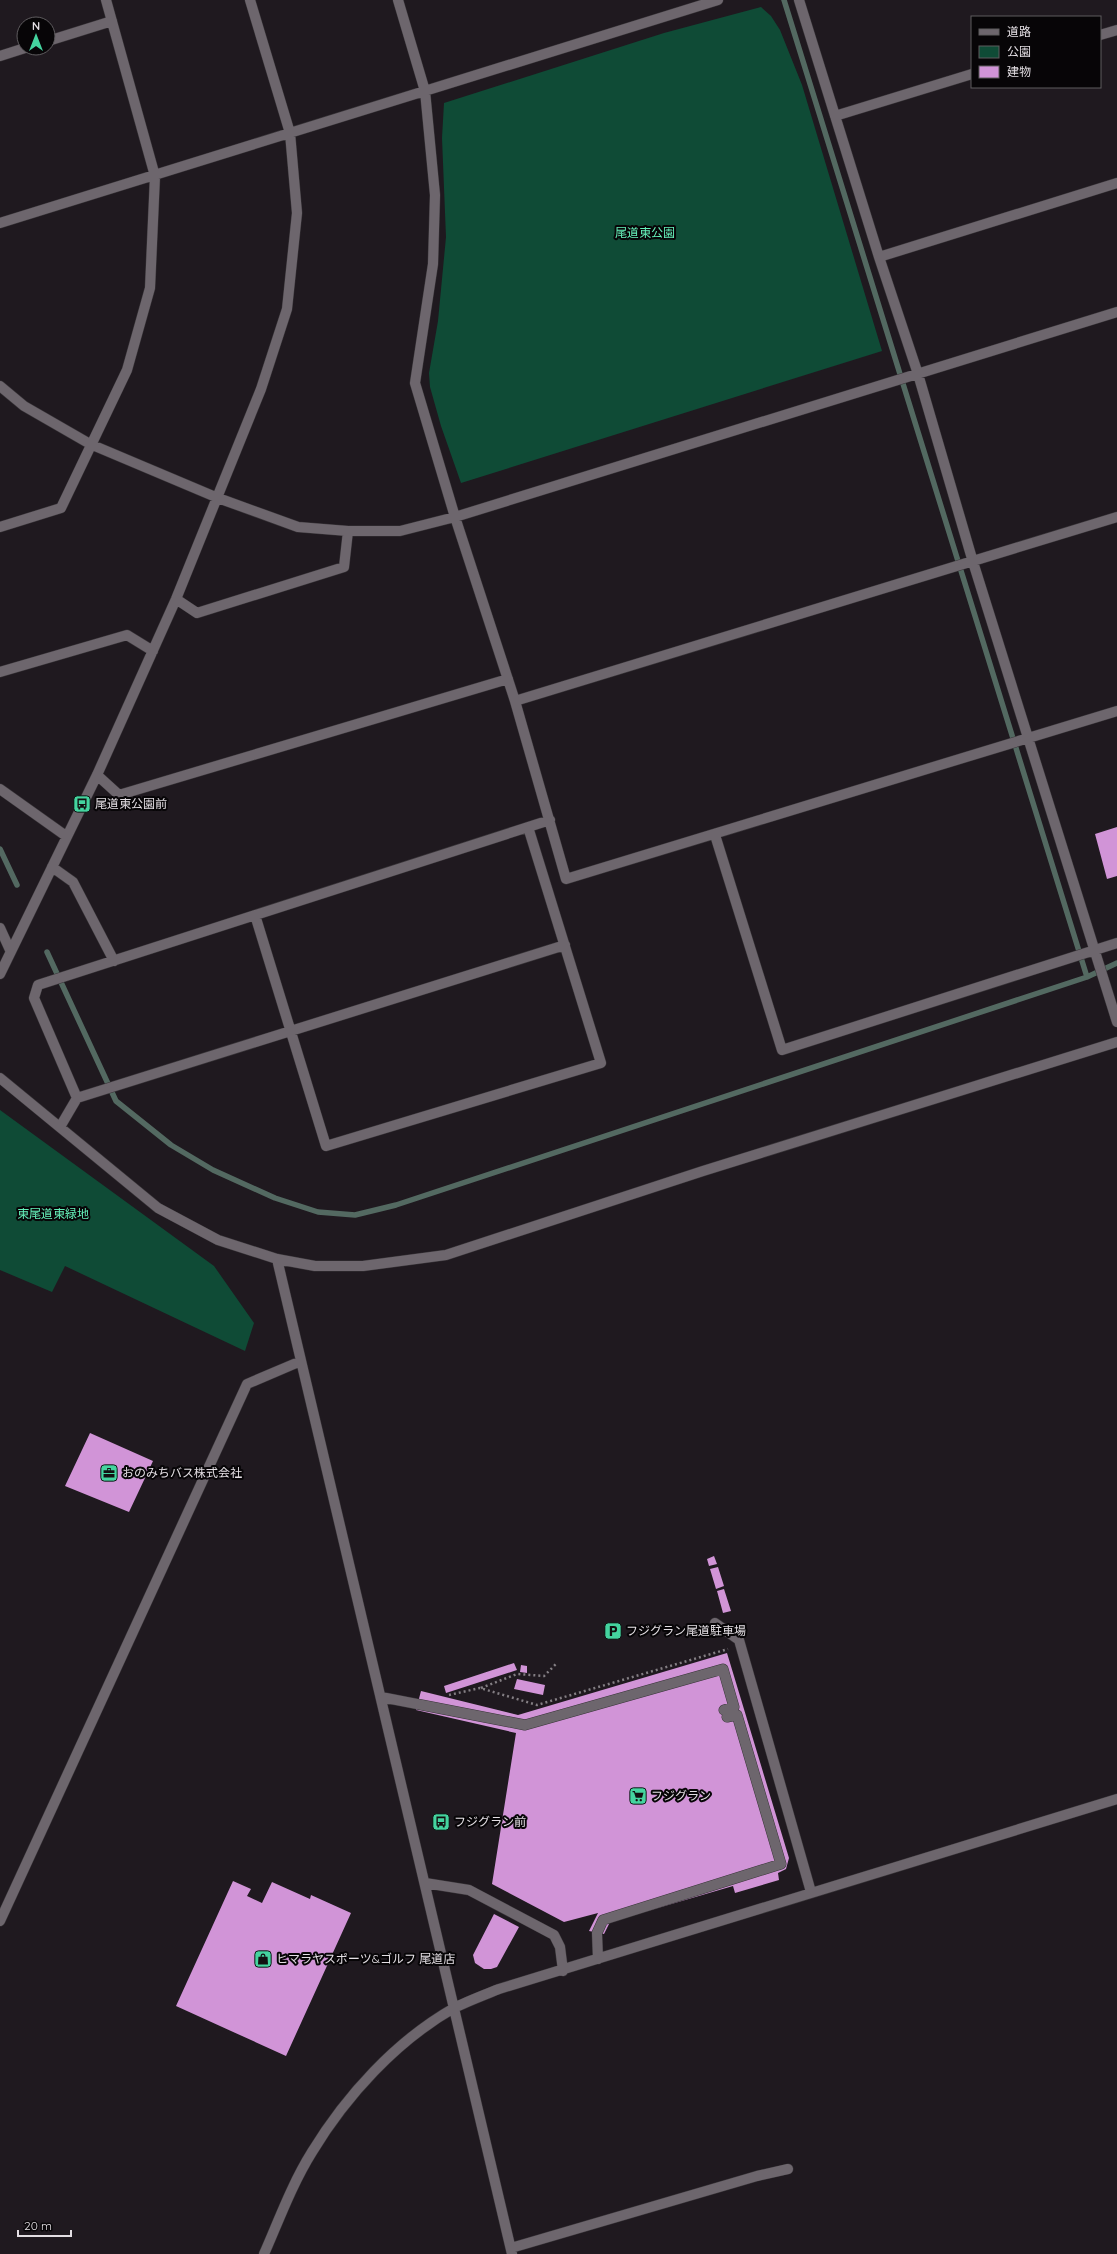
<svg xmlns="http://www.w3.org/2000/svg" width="1117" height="2254" font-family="Quicksand,'Noto Sans JP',sans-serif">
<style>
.green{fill:#0f4b36}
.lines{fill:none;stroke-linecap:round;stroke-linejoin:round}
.stream{stroke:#536961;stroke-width:5.5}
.building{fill:#d194d7}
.minor-casing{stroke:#393539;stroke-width:11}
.path{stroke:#837e83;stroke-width:2.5;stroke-dasharray:2 3;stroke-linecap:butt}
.minor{stroke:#6d666d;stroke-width:10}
.labels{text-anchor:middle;stroke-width:4;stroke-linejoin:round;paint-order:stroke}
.park-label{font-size:12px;fill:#66f3bc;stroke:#070507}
.poi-label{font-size:12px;fill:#e3dee3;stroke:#070507;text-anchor:start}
</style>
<rect width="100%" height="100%" fill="#1f191f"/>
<path class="green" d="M761 7 771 16 780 30 802 85 882 351 461 483 441 426 430 387 429 373 438 321 446 237 442 138 444 103 664 33Z
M0 1110 214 1266 254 1323 245 1351 65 1266 52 1292 0 1270Z"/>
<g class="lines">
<path class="stream" d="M784 0 1087 977
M0 849 17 885
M47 952 116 1101 171 1145 213 1170 275 1198 318 1212 355 1215 396 1205 1087 977 1117 963"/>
</g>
<path class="building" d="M1117 827V876L1107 879 1095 834Z
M90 1433 153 1461 129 1512 65 1486Z
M714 1556 717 1564 709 1566 707 1559Z
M718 1567 724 1586 716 1589 710 1569Z
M724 1589 731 1611 723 1613 717 1591Z
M727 1653 789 1858 786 1869 778 1873 779 1880 735 1893 733 1886 610 1922 604 1934 589 1931 598 1913 564 1922 492 1884 516 1733 416 1710 421 1691 518 1715Z
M514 1663 517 1670 446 1693 444 1686Z
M521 1665 527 1666V1673L520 1672Z
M517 1679 545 1685 543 1695 514 1689Z
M233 1881 251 1889 247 1896 262 1903 272 1882 310 1899 311 1895 351 1913 286 2056 176 2006Z
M494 1914 519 1927 497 1967 491 1969H484L475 1963 473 1955Z"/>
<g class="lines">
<defs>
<path id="minor" d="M398 0 425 91 435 195 433 264 415 383 455 517 515 701 566 879 1117 711
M799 0 879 257 918 374 973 562 1117 1022
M1100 35 1117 30
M48 41 112 21
M0 56 25 48
M835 116 972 74
M0 223 718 0
M879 257 1117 183
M0 386 24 406 90 444 218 498 298 527 348 531H400L455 517 1117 312
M0 527 61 508 127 370 150 288 155 176 106 0
M176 599 197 613 344 567 348 531
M0 672 127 635 153 651
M515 701 1117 517
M97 775 119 795 508 679
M0 789 66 836
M715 835 782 1050 1117 943
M52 867 73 882 114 961
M255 915 326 1146 601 1063 528 827
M0 928 10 950
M0 974 97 775 176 599 261 389 287 309 297 213 290 133 250 0
M0 1078 158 1208 218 1240 277 1259 315 1266H363L446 1255 703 1171 1117 1042
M77 1098 34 998 38 985 550 820
M60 1127 77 1098 565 945
M277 1259 512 2254
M715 1623 739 1640 811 1892
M381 1697 525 1725 723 1669 734 1707 724 1710
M425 1883 469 1890 554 1935 560 1947 563 1971
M0 1921 247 1384 301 1361
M598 1959 597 1933 603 1920 781 1864 737 1715 727 1717
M511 2248 757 2176 788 2169
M264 2254C279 2220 292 2184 312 2152 346 2096 396 2041 454 2008 468 2001 484 1995 499 1989L1117 1799"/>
</defs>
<use href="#minor" class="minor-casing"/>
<path class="path" d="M481 1688 517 1674 544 1676 557 1663
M449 1695 480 1688 537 1705 728 1649"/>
<use href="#minor" class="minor"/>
</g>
<defs>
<symbol id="bus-square" viewBox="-11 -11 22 22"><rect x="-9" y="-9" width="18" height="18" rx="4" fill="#44d49f" stroke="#070507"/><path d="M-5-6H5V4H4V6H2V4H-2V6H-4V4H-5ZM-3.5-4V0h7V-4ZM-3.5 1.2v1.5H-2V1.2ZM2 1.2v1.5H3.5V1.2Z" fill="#111"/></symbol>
<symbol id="office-square" viewBox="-11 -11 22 22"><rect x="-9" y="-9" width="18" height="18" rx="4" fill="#44d49f" stroke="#070507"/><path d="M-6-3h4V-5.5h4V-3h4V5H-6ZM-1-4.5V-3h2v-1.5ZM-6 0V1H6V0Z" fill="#111"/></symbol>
<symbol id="parking-square" viewBox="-11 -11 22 22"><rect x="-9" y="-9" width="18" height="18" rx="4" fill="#44d49f" stroke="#070507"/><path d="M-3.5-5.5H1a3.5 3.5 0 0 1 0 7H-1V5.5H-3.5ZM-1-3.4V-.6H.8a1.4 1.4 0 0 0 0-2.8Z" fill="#111"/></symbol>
<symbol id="supermarket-square" viewBox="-11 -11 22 22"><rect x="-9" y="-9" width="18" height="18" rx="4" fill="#44d49f" stroke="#070507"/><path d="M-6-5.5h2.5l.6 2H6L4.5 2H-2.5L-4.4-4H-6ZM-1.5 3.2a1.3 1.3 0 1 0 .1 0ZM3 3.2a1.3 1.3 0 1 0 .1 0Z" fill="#111"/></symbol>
<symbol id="shop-square" viewBox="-11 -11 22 22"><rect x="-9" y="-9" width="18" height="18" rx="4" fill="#44d49f" stroke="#070507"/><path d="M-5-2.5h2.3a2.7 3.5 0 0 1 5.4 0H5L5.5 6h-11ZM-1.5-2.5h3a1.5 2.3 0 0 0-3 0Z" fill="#111"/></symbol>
</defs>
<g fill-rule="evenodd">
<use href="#bus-square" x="72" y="794" width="20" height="20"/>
<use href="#office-square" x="99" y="1463" width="20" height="20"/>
<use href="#parking-square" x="603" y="1621" width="20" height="20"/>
<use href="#supermarket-square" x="628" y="1786" width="20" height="20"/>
<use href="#bus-square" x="431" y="1812" width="20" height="20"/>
<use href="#shop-square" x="253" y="1949" width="20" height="20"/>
</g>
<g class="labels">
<g class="park-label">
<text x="645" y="237">尾道東公園</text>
<text x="53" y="1218">東尾道東緑地</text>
</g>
<g class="poi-label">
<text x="95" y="808">尾道東公園前</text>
<text x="122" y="1477">おのみちバス株式会社</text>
<text x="626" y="1635">フジグラン尾道駐車場</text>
<text x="651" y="1800">フジグラン</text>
<text x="454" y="1826">フジグラン前</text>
<text x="276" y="1963">ヒマラヤスポーツ&amp;ゴルフ 尾道店</text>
</g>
</g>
<rect x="971" y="16" width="130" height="72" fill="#070507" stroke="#5f5c5f"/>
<rect x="979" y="29" width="20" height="6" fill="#6d666d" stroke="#5f5c5f"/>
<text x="1007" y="36" font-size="12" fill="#e3dee3">道路</text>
<rect x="979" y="46" width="20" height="12" fill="#0f4b36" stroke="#5f5c5f"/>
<text x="1007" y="56" font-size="12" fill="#e3dee3">公園</text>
<rect x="979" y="66" width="20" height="12" fill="#d194d7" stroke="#5f5c5f"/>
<text x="1007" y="76" font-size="12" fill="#e3dee3">建物</text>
<g transform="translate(36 36)"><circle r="19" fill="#070507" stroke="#5f5c5f"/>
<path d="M0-3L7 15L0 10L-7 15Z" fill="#44d49f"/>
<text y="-6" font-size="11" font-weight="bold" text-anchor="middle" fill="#e3dee3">N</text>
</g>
<path d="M18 2230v6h53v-6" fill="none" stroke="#e3dee3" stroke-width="2"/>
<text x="24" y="2230" font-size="12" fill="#e3dee3" stroke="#070507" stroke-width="3" paint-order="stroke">20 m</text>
</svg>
